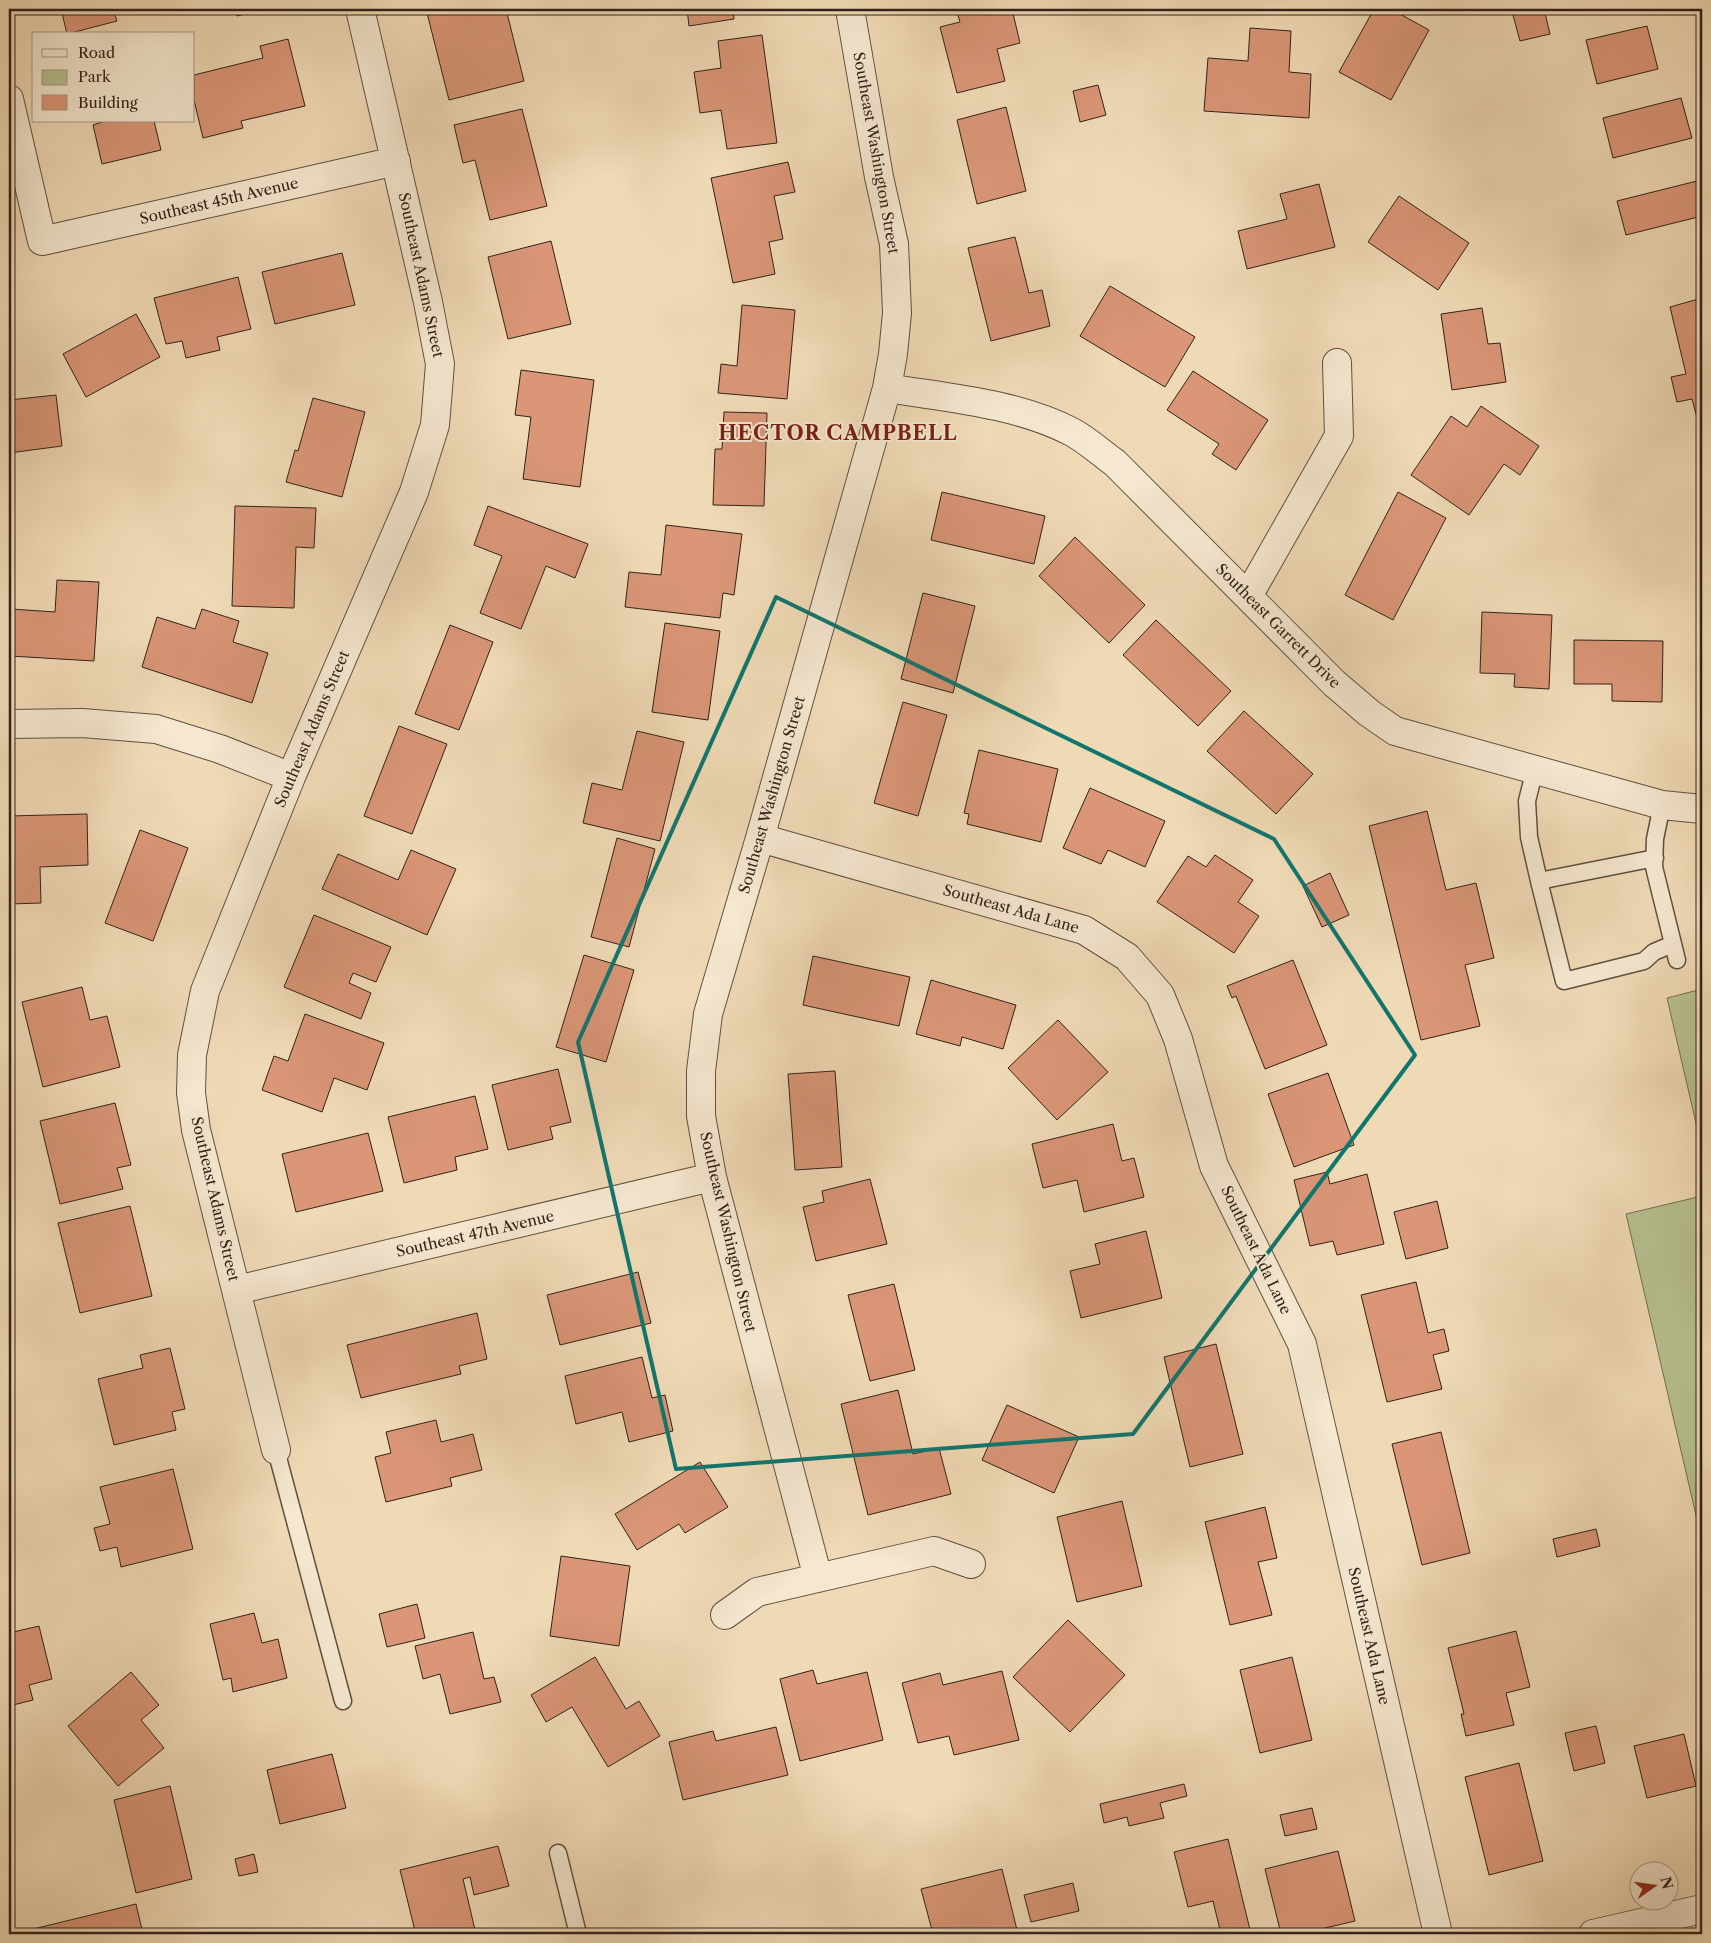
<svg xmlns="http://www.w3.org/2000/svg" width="1711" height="1943" font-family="'Libre Caslon Text',serif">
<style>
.green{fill:#b7c090;stroke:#747154}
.building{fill:#da9677;stroke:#302219}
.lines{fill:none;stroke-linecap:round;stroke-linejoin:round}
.service-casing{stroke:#605040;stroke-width:19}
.minor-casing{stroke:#605040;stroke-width:30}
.service{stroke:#f5e7d0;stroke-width:16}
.minor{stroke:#f5e7d0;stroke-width:28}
.marked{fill:none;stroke:#0f766e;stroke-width:4;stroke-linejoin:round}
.labels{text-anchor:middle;stroke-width:4;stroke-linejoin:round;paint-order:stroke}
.street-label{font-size:15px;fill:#302219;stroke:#f5e7d0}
.district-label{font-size:20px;font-weight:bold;letter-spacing:1px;fill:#7a1f14;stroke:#f5e7d0}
</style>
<rect width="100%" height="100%" fill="#f0dab6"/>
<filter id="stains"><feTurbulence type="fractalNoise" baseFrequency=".004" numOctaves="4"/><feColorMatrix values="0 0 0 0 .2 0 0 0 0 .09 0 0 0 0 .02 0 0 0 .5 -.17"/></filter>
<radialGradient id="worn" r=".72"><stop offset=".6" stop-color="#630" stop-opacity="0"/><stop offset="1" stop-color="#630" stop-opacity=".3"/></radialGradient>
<path class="green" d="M1702 989V1149L1667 998Z
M1702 1196V1541L1626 1214Z"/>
<path class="building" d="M61 9H113L117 21 67 34Z
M235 9H264L237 16Z
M426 9H489L490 12 506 9 524 81 449 100Z
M687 9H733L734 19 689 26Z
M956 9H988L989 15 1012 9 1020 43 997 49 1005 81 957 93 940 27 960 22Z
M1128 9H1151L1130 14Z
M1374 9H1391L1429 30 1391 100 1339 72Z
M1537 9H1544L1550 34 1520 41 1513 15Z
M1647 26 1658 69 1597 84 1586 40Z
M1250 28 1291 31 1289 72 1311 74 1309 118 1204 111 1208 58 1248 61Z
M762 35 777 143 727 149 721 110 700 113 694 72 721 68 718 41Z
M288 39 305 106 241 121 243 128 203 138 194 100V75L263 58 260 46Z
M1098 85 1106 115 1080 122 1073 91Z
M1681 98 1692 138 1613 158 1603 118Z
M1006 107 1026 191 977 204 957 120Z
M522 109 547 206 490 220 475 160 463 163 454 125Z
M154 121 161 150 102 164 93 125 105 121Z
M788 162 795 192 774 196 783 239 769 242 775 274 733 283 711 178Z
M1701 180 1702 216 1626 235 1617 201Z
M1319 184 1335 247 1247 269 1238 231 1287 219 1280 194Z
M1399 196 1469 243 1438 290 1368 242Z
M1015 237 1029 293 1042 290 1050 326 991 341 968 248Z
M551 241 571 324 508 339 488 257Z
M342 253 355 305 275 324 262 272Z
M238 277 251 329 217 337 220 350 186 358 182 341 166 344 154 298Z
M1110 286 1195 337 1165 387 1080 336Z
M1702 298V433H1701L1692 399 1677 402 1671 377 1686 374 1670 307Z
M742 305 795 310 787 399 718 393 721 364 737 366Z
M1482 308 1488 344 1500 343 1506 382 1452 390 1441 314Z
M136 314 160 357 86 397 63 354Z
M521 370 594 380 580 487 523 479 531 417 515 415Z
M1193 371 1268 420 1236 470 1212 454 1219 444 1167 410Z
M56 395 62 446 9 453V400Z
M313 398 365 412 342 497 286 482 295 450 298 451Z
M1481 406 1539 446 1520 475 1504 464 1469 515 1411 475 1451 416 1467 427Z
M724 412 767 413 764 506 713 505 715 449H722Z
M942 492 1045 516 1034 564 931 540Z
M1398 492 1446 518 1393 620 1345 595Z
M235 506 316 508 314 548 296 547 294 608 232 606Z
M488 506 588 544 575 578 546 566 521 629 480 613 502 556 474 545Z
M666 525 742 534 734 595 723 593 720 618 625 607 629 572 661 575Z
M1075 537 1145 605 1109 643 1039 576Z
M57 580 99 582 94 661 10 656 12 609 55 612Z
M923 593 975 606 953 693 901 679Z
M202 609 239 621 233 642 268 653 252 703 142 667 157 617 195 629Z
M1482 612 1552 615 1549 689 1514 687 1515 674 1480 673Z
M1156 620 1231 691 1198 726 1123 655Z
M665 623 720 631 708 720 652 712Z
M450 625 493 642 459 730 415 714Z
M1574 640 1663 641 1662 702 1612 701V684H1574Z
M903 702 947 715 918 816 874 803Z
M1244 711 1313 774 1276 814 1207 751Z
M399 726 447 744 412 834 364 816Z
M637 731 684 742 660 841 583 823 592 783 622 790Z
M979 750 1058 769 1041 842 967 824 969 814 964 813Z
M1090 788 1165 821 1145 867 1108 850 1101 864 1063 848Z
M1427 811 1446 890 1476 883 1494 958 1465 965 1480 1026 1421 1040 1369 826Z
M87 814 88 865 40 867 41 903 9 904V816Z
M140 830 188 848 153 941 105 923Z
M617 838 655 849 629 947 591 937Z
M411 850 456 869 427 935 322 889 338 854 398 880Z
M1215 855 1253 880 1238 902 1259 916 1234 953 1157 902 1188 856 1206 867Z
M1330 873 1349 915 1322 927 1303 886Z
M314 915 391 947 376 982 353 973 349 983 371 993 361 1019 284 987Z
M584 955 634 970 606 1062 556 1047Z
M813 956 910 977 899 1026 803 1005Z
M1293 960 1327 1045 1265 1069 1236 996 1232 998 1227 986Z
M931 980 1016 1005 1003 1049 962 1037 960 1046 916 1034Z
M82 987 90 1020 107 1016 120 1067 43 1087 22 1002Z
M305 1014 384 1043 367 1090 334 1078 322 1112 262 1090 274 1056 288 1061Z
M1058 1020 1108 1072 1057 1120 1008 1068Z
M558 1069 571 1122 550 1127 553 1139 508 1150 492 1085Z
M835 1071 842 1167 795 1170 788 1074Z
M1328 1073 1354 1145 1294 1167 1268 1094Z
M475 1096 488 1149 455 1157 457 1170 404 1183 388 1117Z
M115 1103 131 1165 117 1168 123 1189 60 1204 40 1121Z
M1113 1124 1122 1161 1134 1158 1144 1197 1084 1212 1077 1180 1043 1188 1032 1144Z
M368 1133 383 1191 296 1212 282 1154Z
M1327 1172 1330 1184 1367 1174 1384 1244 1337 1255 1333 1241 1310 1246 1294 1180Z
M870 1179 887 1244 816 1261 803 1207 824 1202 822 1191Z
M1437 1201 1448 1248 1406 1259 1394 1212Z
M130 1206 152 1296 80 1313 58 1223Z
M1146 1231 1162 1298 1081 1318 1070 1271 1100 1264 1095 1244Z
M638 1272 651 1323 560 1345 547 1295Z
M1416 1282 1428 1333 1444 1329 1449 1351 1433 1355 1442 1389 1387 1402 1361 1295Z
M894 1284 915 1370 870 1381 848 1295Z
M477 1313 487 1359 459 1366 461 1374 361 1398 347 1345Z
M1216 1344 1243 1454 1190 1467 1164 1357Z
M170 1348 185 1409 172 1412 176 1430 114 1445 98 1379 143 1368 140 1355Z
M642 1357 652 1398 665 1395 673 1431 629 1442 622 1412 576 1424 565 1376Z
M898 1390 913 1454 939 1448 951 1494 868 1515 841 1404Z
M1007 1405 1079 1437 1054 1493 982 1460Z
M436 1420 441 1442 473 1434 482 1470 450 1478 452 1486 386 1502 375 1457 391 1453 386 1432Z
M1441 1432 1470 1553 1422 1565 1392 1444Z
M700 1462 728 1507 685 1533 679 1524 637 1550 615 1514Z
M173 1469 193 1549 121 1567 117 1547 100 1551 94 1528 110 1524 100 1487Z
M1122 1501 1142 1586 1077 1602 1057 1517Z
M1265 1507 1277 1558 1258 1562 1272 1615 1230 1625 1205 1522Z
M1596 1529 1600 1546 1557 1557 1553 1539Z
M561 1556 630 1566 619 1646 550 1636Z
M417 1604 425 1638 387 1647 379 1614Z
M254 1613 262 1643 278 1639 287 1678 233 1692 231 1678 223 1680 210 1624Z
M1068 1620 1125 1675 1070 1732 1013 1677Z
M39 1626 52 1679 29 1685 33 1700 9 1706V1633Z
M1516 1631 1530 1687 1506 1693 1514 1725 1466 1736 1461 1714H1464L1448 1648Z
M473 1632 484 1679 494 1677 501 1702 450 1714 440 1674 423 1679 415 1646Z
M595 1657 626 1709 639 1701 660 1736 608 1767 572 1707 546 1722 531 1695Z
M1292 1657 1312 1740 1260 1753 1240 1670Z
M813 1670 817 1684 867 1672 883 1740 800 1761 780 1679Z
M1002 1671 1019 1740 954 1755 949 1736 918 1743 902 1683 940 1673 943 1685Z
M131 1672 159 1705 141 1720 164 1748 118 1786 68 1726Z
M1596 1726 1605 1763 1574 1771 1565 1733Z
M776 1727 788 1775 683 1800 669 1742 713 1731 716 1741Z
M1684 1734 1696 1786 1647 1798 1634 1746Z
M332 1754 346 1808 280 1824 267 1770Z
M1519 1763 1543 1861 1489 1875 1465 1777Z
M1184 1784 1187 1796 1160 1803 1164 1818 1129 1826 1127 1817 1104 1823 1100 1804Z
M170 1786 192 1879 136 1893 114 1800Z
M1312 1808 1317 1829 1285 1836 1280 1815Z
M1228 1839 1251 1934H1221L1213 1901 1188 1907 1174 1852Z
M498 1846 509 1886 474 1895 470 1877 463 1879 476 1934H403L415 1931 400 1870Z
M1338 1851 1355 1921 1300 1934H1281L1265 1869Z
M254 1854 258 1872 239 1876 235 1859Z
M1002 1869 1018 1934H933L921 1889Z
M1073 1883 1079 1911 1031 1922 1024 1895Z
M136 1904 143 1934H30L29 1930Z"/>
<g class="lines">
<defs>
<path id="service" d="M1535 769 1527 801 1529 837 1539 881 1655 858
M1662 805 1655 839 1654 867 1677 960
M1539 881 1564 981 1644 961 1654 952 1673 944
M276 1450 343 1701
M558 1853 578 1934"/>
<path id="minor" d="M9 99 42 241 396 161
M887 388C948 398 1016 403 1072 432 1087 440 1101 453 1115 463L1334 683 1369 713 1395 731 1662 805 1702 809
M1248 596 1339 436 1337 363
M9 724 82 723 156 729 220 749 291 777
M760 838 1084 930 1127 957 1160 995 1178 1039 1214 1166 1302 1344 1438 1934
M237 1290 712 1177
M276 1450 196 1130 191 1093 192 1055 205 991 291 777 414 492 435 425 440 364 428 302 360 9
M818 1578 712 1177 701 1116V1071L708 1014 760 838 887 388 893 354 897 313 894 244 879 177 850 9
M725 1615 757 1592 934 1551 971 1564
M1593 1934 1702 1909"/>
</defs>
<use href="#service" class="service-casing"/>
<use href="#minor" class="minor-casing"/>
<use href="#service" class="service"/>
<use href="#minor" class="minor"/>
</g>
<path class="marked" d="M776 597 1274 839 1415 1055 1133 1434 676 1469 578 1042Z"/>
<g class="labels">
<g class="street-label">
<text transform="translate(876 153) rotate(80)" y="5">Southeast Washington Street</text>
<text transform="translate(219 201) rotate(-13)" y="5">Southeast 45th Avenue</text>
<text transform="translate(421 275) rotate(78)" y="5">Southeast Adams Street</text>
<text transform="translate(1278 626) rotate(45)" y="5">Southeast Garrett Drive</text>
<text transform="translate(312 729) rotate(-67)" y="5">Southeast Adams Street</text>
<text transform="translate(772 795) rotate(-74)" y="5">Southeast Washington Street</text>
<text transform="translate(1011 909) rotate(16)" y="5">Southeast Ada Lane</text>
<text transform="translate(215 1199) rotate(77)" y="5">Southeast Adams Street</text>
<text transform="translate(728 1232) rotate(77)" y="5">Southeast Washington Street</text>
<text transform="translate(475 1234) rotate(-13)" y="5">Southeast 47th Avenue</text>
<text transform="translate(1256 1250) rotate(64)" y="5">Southeast Ada Lane</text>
<text transform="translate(1369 1636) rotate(77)" y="5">Southeast Ada Lane</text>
</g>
<g class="district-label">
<text x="838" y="440">HECTOR CAMPBELL</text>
</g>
</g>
<rect width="1711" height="1943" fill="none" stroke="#f0dab6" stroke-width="30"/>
<rect x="10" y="10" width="1691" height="1923" fill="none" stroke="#302219" stroke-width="2.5"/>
<rect x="15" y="15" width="1681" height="1913" fill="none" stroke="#302219"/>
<rect x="32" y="32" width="162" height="90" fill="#f5e7d0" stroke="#a69887"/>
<rect x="42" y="49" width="25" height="8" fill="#f5e7d0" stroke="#a69887"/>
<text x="78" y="58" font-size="15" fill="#302219">Road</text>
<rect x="42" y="70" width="25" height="15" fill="#b7c090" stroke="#a69887"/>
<text x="78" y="82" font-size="15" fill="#302219">Park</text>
<rect x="42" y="95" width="25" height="15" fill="#da9677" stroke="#a69887"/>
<text x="78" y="108" font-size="15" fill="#302219">Building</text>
<g transform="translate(1654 1886) rotate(76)"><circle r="24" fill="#f5e7d0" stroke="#a69887"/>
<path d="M0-4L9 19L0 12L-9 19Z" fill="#8f2418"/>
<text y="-8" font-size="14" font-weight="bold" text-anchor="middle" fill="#302219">N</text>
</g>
<rect width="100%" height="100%" filter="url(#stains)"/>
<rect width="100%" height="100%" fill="url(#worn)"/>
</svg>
